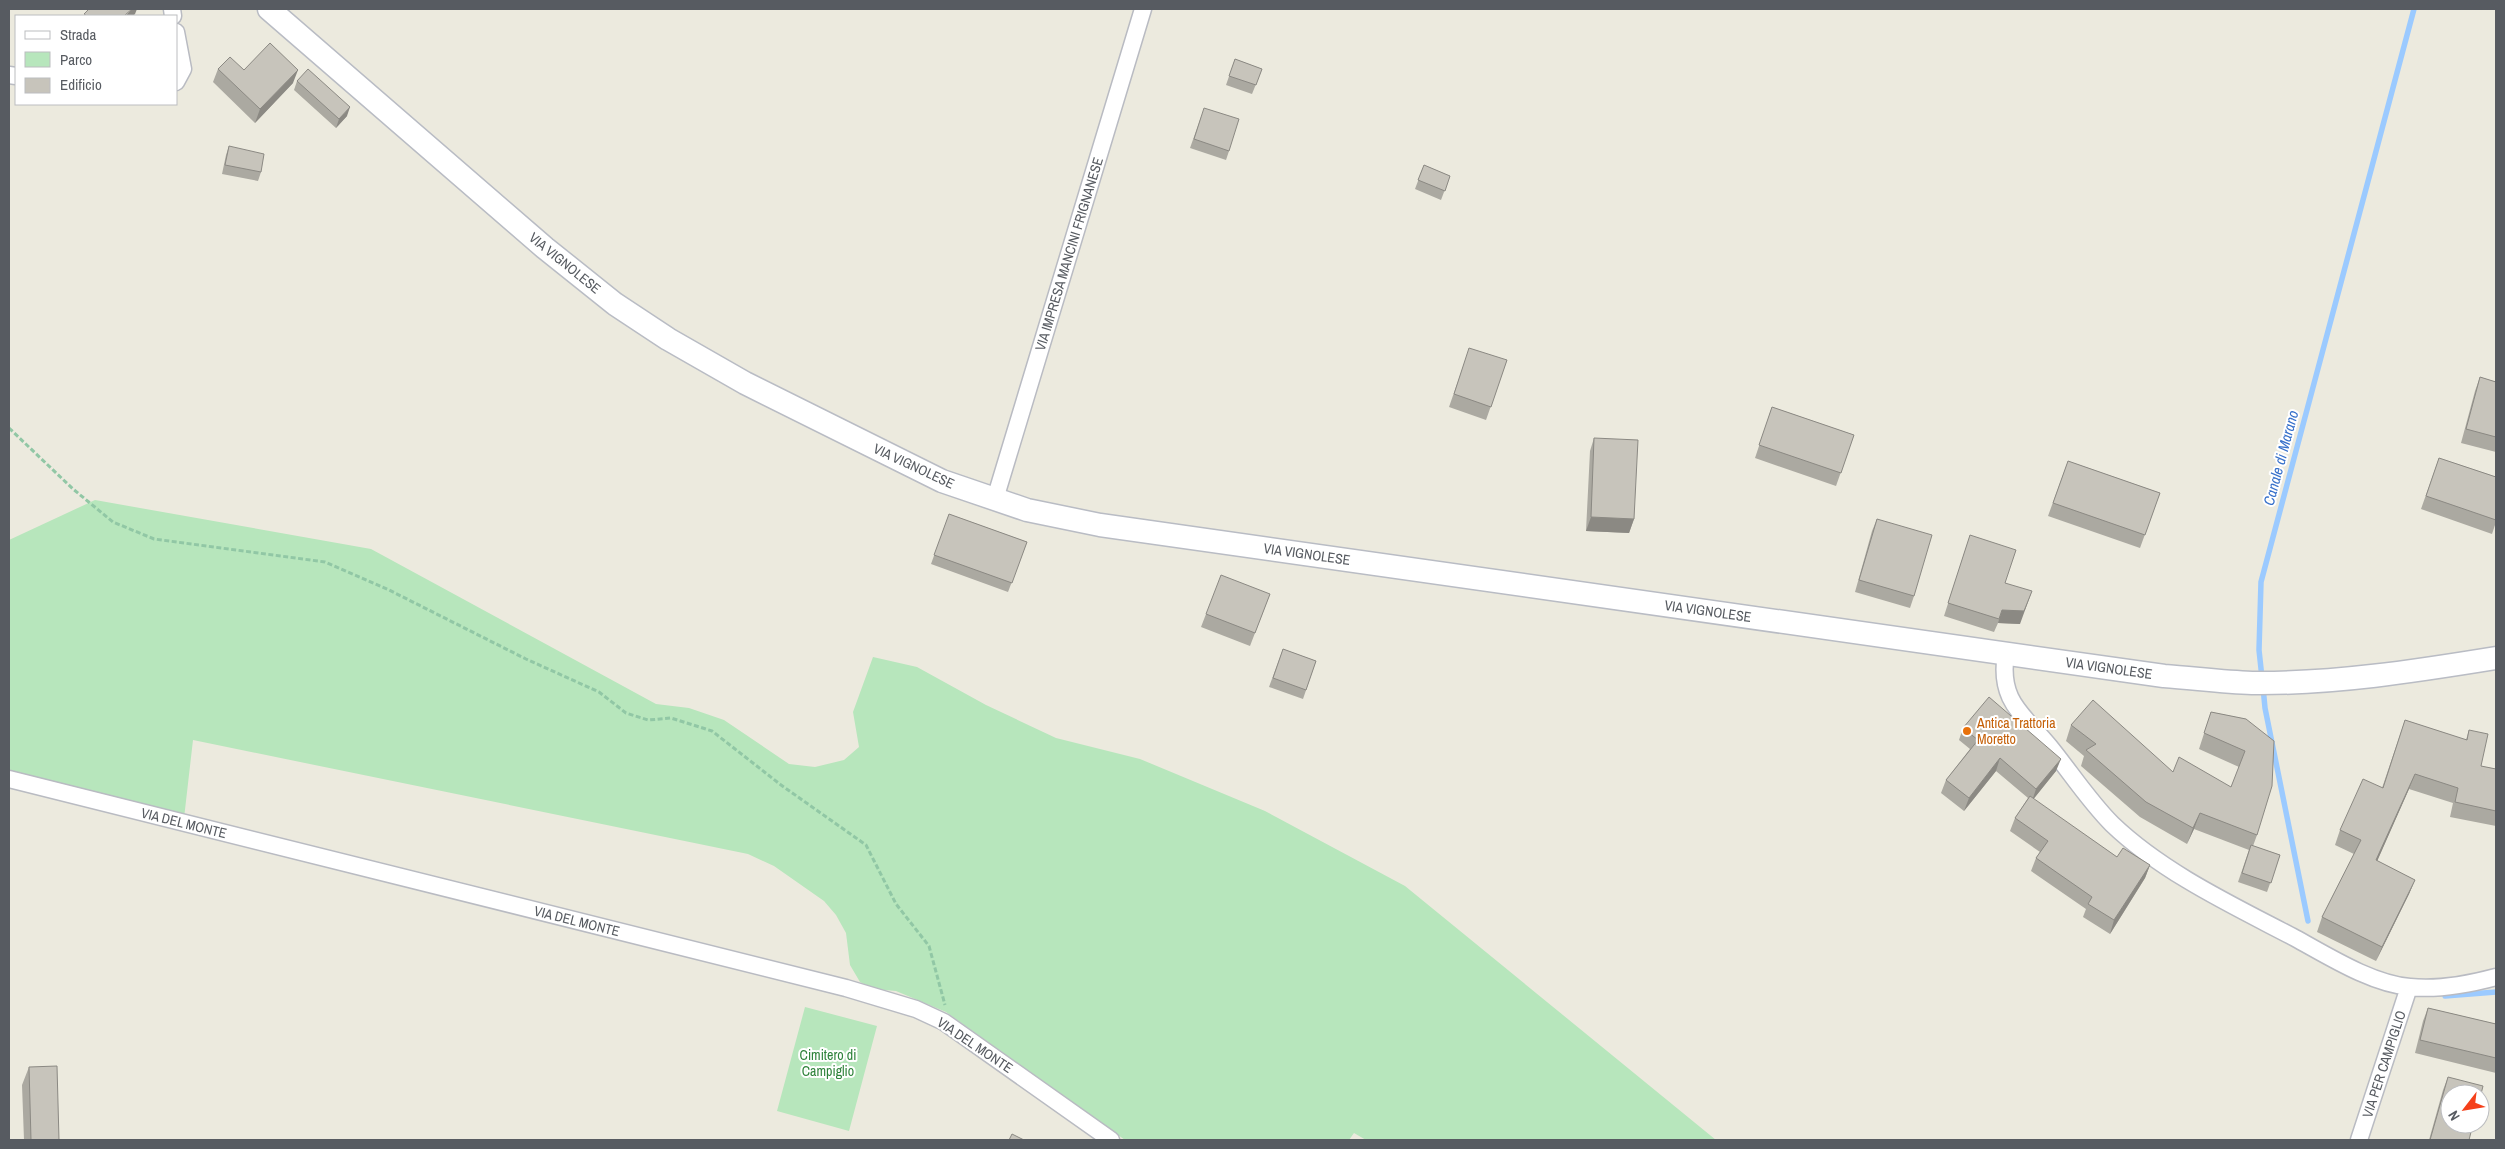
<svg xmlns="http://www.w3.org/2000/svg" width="2505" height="1149" font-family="'Archivo Narrow',sans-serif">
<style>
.green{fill:#b7e6bc}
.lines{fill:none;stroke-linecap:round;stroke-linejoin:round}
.stream{stroke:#9bcaff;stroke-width:5.5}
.minor-casing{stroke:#b9bbc2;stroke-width:19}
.secondary-casing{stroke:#b9bcc4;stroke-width:25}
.path{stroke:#91c7a5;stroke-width:3;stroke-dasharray:5 2.5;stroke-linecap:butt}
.minor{stroke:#fff;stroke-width:16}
.secondary{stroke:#fff;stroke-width:22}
.wall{fill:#aba9a1}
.shaded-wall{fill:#8b8983}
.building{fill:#c7c4bb;stroke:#8b8983}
.food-dot{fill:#e8710a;stroke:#fff;stroke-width:2}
.labels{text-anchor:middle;stroke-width:4;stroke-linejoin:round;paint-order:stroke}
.street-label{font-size:14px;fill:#575b61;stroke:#fff}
.food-label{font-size:14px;fill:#c56008;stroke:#fff;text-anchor:start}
.park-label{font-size:14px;fill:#2d8239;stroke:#fff}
.water-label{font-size:15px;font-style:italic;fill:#3670ca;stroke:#fff}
</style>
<rect width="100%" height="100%" fill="#eceade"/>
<path class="green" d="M95 500 371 549 656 704 689 708 724 720 789 764 815 767 844 760 859 747 853 712 873 657 917 667 986 705 1056 738 1140 759 1265 811 1405 886 1716 1140H1366L1354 1133 1349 1140H1125L946 1012 896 991 874 989 860 982 850 965 846 933 836 915 824 901 774 866 748 854 193 740 183 827 9 780V540Z
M805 1007 877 1026 849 1131 777 1111Z"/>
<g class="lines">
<path class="stream" d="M2262 678 2259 650 2261 582 2414 9
M2263 687 2265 708 2308 921
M2445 996 2496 992"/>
<defs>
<path id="minor" d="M172 9 173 16
M176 32 183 69 176 82
M9 75 16 76
M995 499 1143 9
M2006 653C1998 701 2023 714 2050 747 2071 773 2089 801 2112 824 2163 873 2234 906 2295 938 2328 956 2372 984 2410 987 2437 990 2470 984 2496 977
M9 779 846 988 916 1009 944 1022 1111 1140
M2359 1140 2409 987"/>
<path id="secondary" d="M269 9 545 248 615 304 668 339 745 383 942 481 1027 510 1100 525 2164 676C2193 678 2223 682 2252 683 2333 684 2416 671 2496 658"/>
</defs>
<use href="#minor" class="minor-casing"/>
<use href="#secondary" class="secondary-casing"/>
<path class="path" d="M9 428 73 489 113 522 154 539 325 562 389 590 526 659 599 692 626 713 648 720 671 718 712 731 781 785 866 845 896 904 929 946 945 1005"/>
<use href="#minor" class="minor"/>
<use href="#secondary" class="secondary"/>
</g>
<path class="wall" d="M1235 59 1262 69 1252 94 1226 85Z
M218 69 244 70 293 83 255 123 213 82Z
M297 81 347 116 336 128 294 90Z
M1201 117 1229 151 1226 160 1190 148Z
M229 146 261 172 258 181 222 174 226 155Z
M1424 165 1450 176 1441 200 1415 189Z
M1507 360 1486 420 1449 407 1465 361Z
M2480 377 2496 382V452L2461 443 2475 391Z
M1772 407 1854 435 1836 486 1755 458Z
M1594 438 1634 519 1629 533 1586 531 1590 451Z
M2439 458 2496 477V522L2492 534 2421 509Z
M2068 461 2160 493 2140 548 2048 516Z
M949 514 1027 542 1008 592 931 564Z
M1877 519 1914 596 1910 608 1855 592 1872 531Z
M1970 535 2005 583 2020 624 1998 623 1994 632 1944 616Z
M1270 594 1250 646 1201 627 1206 614Z
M1283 649 1316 661 1303 699 1269 687Z
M2211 712 2246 719 2257 835 2253 846 2280 855 2267 892 2238 882 2249 850 2194 829 2187 844 2140 817 2081 766 2084 756 2066 741 2071 725 2173 772 2231 787 2239 767 2199 749Z
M2405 720 2466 740 2469 730 2481 766 2496 769V826L2450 817 2453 803 2409 789 2377 861 2415 880 2409 894 2376 961 2317 932 2322 917 2354 854 2335 845 2340 830 2382 788Z
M1963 728 2056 771 2033 799 2117 857 2150 865 2145 878 2110 934 2083 917 2086 909 2031 871 2036 858 2040 852 2010 831 2015 818 2028 798 1996 771 1964 811 1941 793 1946 780 1970 749 1959 740Z
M2428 1008 2496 1024V1073L2415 1053 2423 1021Z
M29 1067 59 1140H24L22 1085Z
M2448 1077 2469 1140H2429L2443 1090Z"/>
<path class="shaded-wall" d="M132 9H137L135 14 133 16H125Z
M298 70 293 83 255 123 260 109Z
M350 107 347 116 336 128 339 119Z
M1591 517 1634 519 1629 533 1586 531Z
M2032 591 2020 624 1998 623 2002 610Z
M2000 758 1996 771 1964 811 1969 798Z
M2061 759 2056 771 2032 801 2036 789Z
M2415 774 2409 789 2371 875 2376 860Z
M2200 813 2194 829 2187 844 2193 828Z
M2150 865 2145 878 2110 934 2114 920Z
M2415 880 2409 894 2376 961 2382 947Z"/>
<path class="building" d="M89 9H132L125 15 126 16H87L84 14Z
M270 43 298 70 260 109 218 69 230 57 244 70Z
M1235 59 1262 69 1256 85 1229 76Z
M308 69 350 107 339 119 297 81Z
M1204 108 1239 119 1229 151 1194 139Z
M229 146 264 154 261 172 225 165Z
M1424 165 1450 176 1445 191 1418 180Z
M1469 348 1507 360 1491 407 1454 394Z
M2480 377 2496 382V437L2466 429Z
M1772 407 1854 435 1841 473 1759 445Z
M1594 438 1638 440 1634 519 1591 517Z
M2439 458 2496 477V520L2426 496Z
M2068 461 2160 493 2145 535 2053 503Z
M949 514 1027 542 1012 583 934 555Z
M1877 519 1932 535 1914 596 1859 580Z
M1970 535 2016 550 2005 583 2032 591 2024 611 2002 610 1999 619 1948 603Z
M1221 575 1270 594 1255 633 1206 614Z
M1283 649 1316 661 1306 690 1273 678Z
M1989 697 2061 759 2036 789 2000 758 1969 798 1946 780 1978 740 1963 728Z
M2093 700 2173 772 2179 757 2231 787 2245 751 2204 733 2211 712 2246 719 2274 741 2272 786 2257 835 2200 813 2193 828 2146 802 2086 750 2096 744 2071 725Z
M2405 720 2467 740 2469 730 2488 734 2481 766 2496 769V811L2455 802 2458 788 2415 774 2376 860 2415 880 2382 947 2322 917 2361 840 2340 830 2363 779 2383 788Z
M2030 796 2117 857 2123 848 2150 865 2114 920 2088 904 2092 897 2036 858 2048 841 2015 818Z
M2251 845 2280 855 2271 883 2242 873Z
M2428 1008 2496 1024V1058L2420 1040Z
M57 1066 59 1140H31L29 1067Z
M2448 1077 2483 1086 2480 1098V1094H2450V1124H2473L2469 1140H2430Z
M1012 1134 1024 1140H1009Z"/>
<circle class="food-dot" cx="1967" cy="731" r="5"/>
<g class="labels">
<g class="street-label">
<text transform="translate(1069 254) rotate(-73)" y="5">VIA IMPRESA MANCINI FRIGNANESE</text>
<text transform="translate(565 263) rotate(39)" y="5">VIA VIGNOLESE</text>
<text transform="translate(914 466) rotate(25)" y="5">VIA VIGNOLESE</text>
<text transform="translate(1307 554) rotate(8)" y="5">VIA VIGNOLESE</text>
<text transform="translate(1708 611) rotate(8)" y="5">VIA VIGNOLESE</text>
<text transform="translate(2109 668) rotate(8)" y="5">VIA VIGNOLESE</text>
<text transform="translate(184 823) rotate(14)" y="5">VIA DEL MONTE</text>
<text transform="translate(577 921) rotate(14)" y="5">VIA DEL MONTE</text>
<text transform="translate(975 1045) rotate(34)" y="5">VIA DEL MONTE</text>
<text transform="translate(2384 1064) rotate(-72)" y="5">VIA PER CAMPIGLIO</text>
</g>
<g class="food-label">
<text x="1977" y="728">Antica Trattoria<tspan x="1977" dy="16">Moretto</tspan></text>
</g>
<g class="park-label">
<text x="828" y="1060">Cimitero di<tspan x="828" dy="16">Campiglio</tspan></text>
</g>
<g class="water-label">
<text transform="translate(2281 458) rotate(-75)" y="5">Canale di Marano</text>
</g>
</g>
<rect width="2505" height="1149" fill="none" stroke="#575b61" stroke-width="20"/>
<rect x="15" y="15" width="162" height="90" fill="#ffffff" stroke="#bcbdc0"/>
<rect x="25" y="31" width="25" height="8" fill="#ffffff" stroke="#bcbdc0"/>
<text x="60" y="40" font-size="15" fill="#575b61">Strada</text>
<rect x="25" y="52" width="25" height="15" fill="#b7e6bc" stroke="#bcbdc0"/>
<text x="60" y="65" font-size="15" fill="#575b61">Parco</text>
<rect x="25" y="78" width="25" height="15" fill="#c7c4bb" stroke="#bcbdc0"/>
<text x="60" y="90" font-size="15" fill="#575b61">Edificio</text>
<g transform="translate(2465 1109) rotate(239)"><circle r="24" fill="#ffffff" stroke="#bcbdc0"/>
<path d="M0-4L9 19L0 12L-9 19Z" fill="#f5401a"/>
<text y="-8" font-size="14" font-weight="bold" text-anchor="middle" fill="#575b61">N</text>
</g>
</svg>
